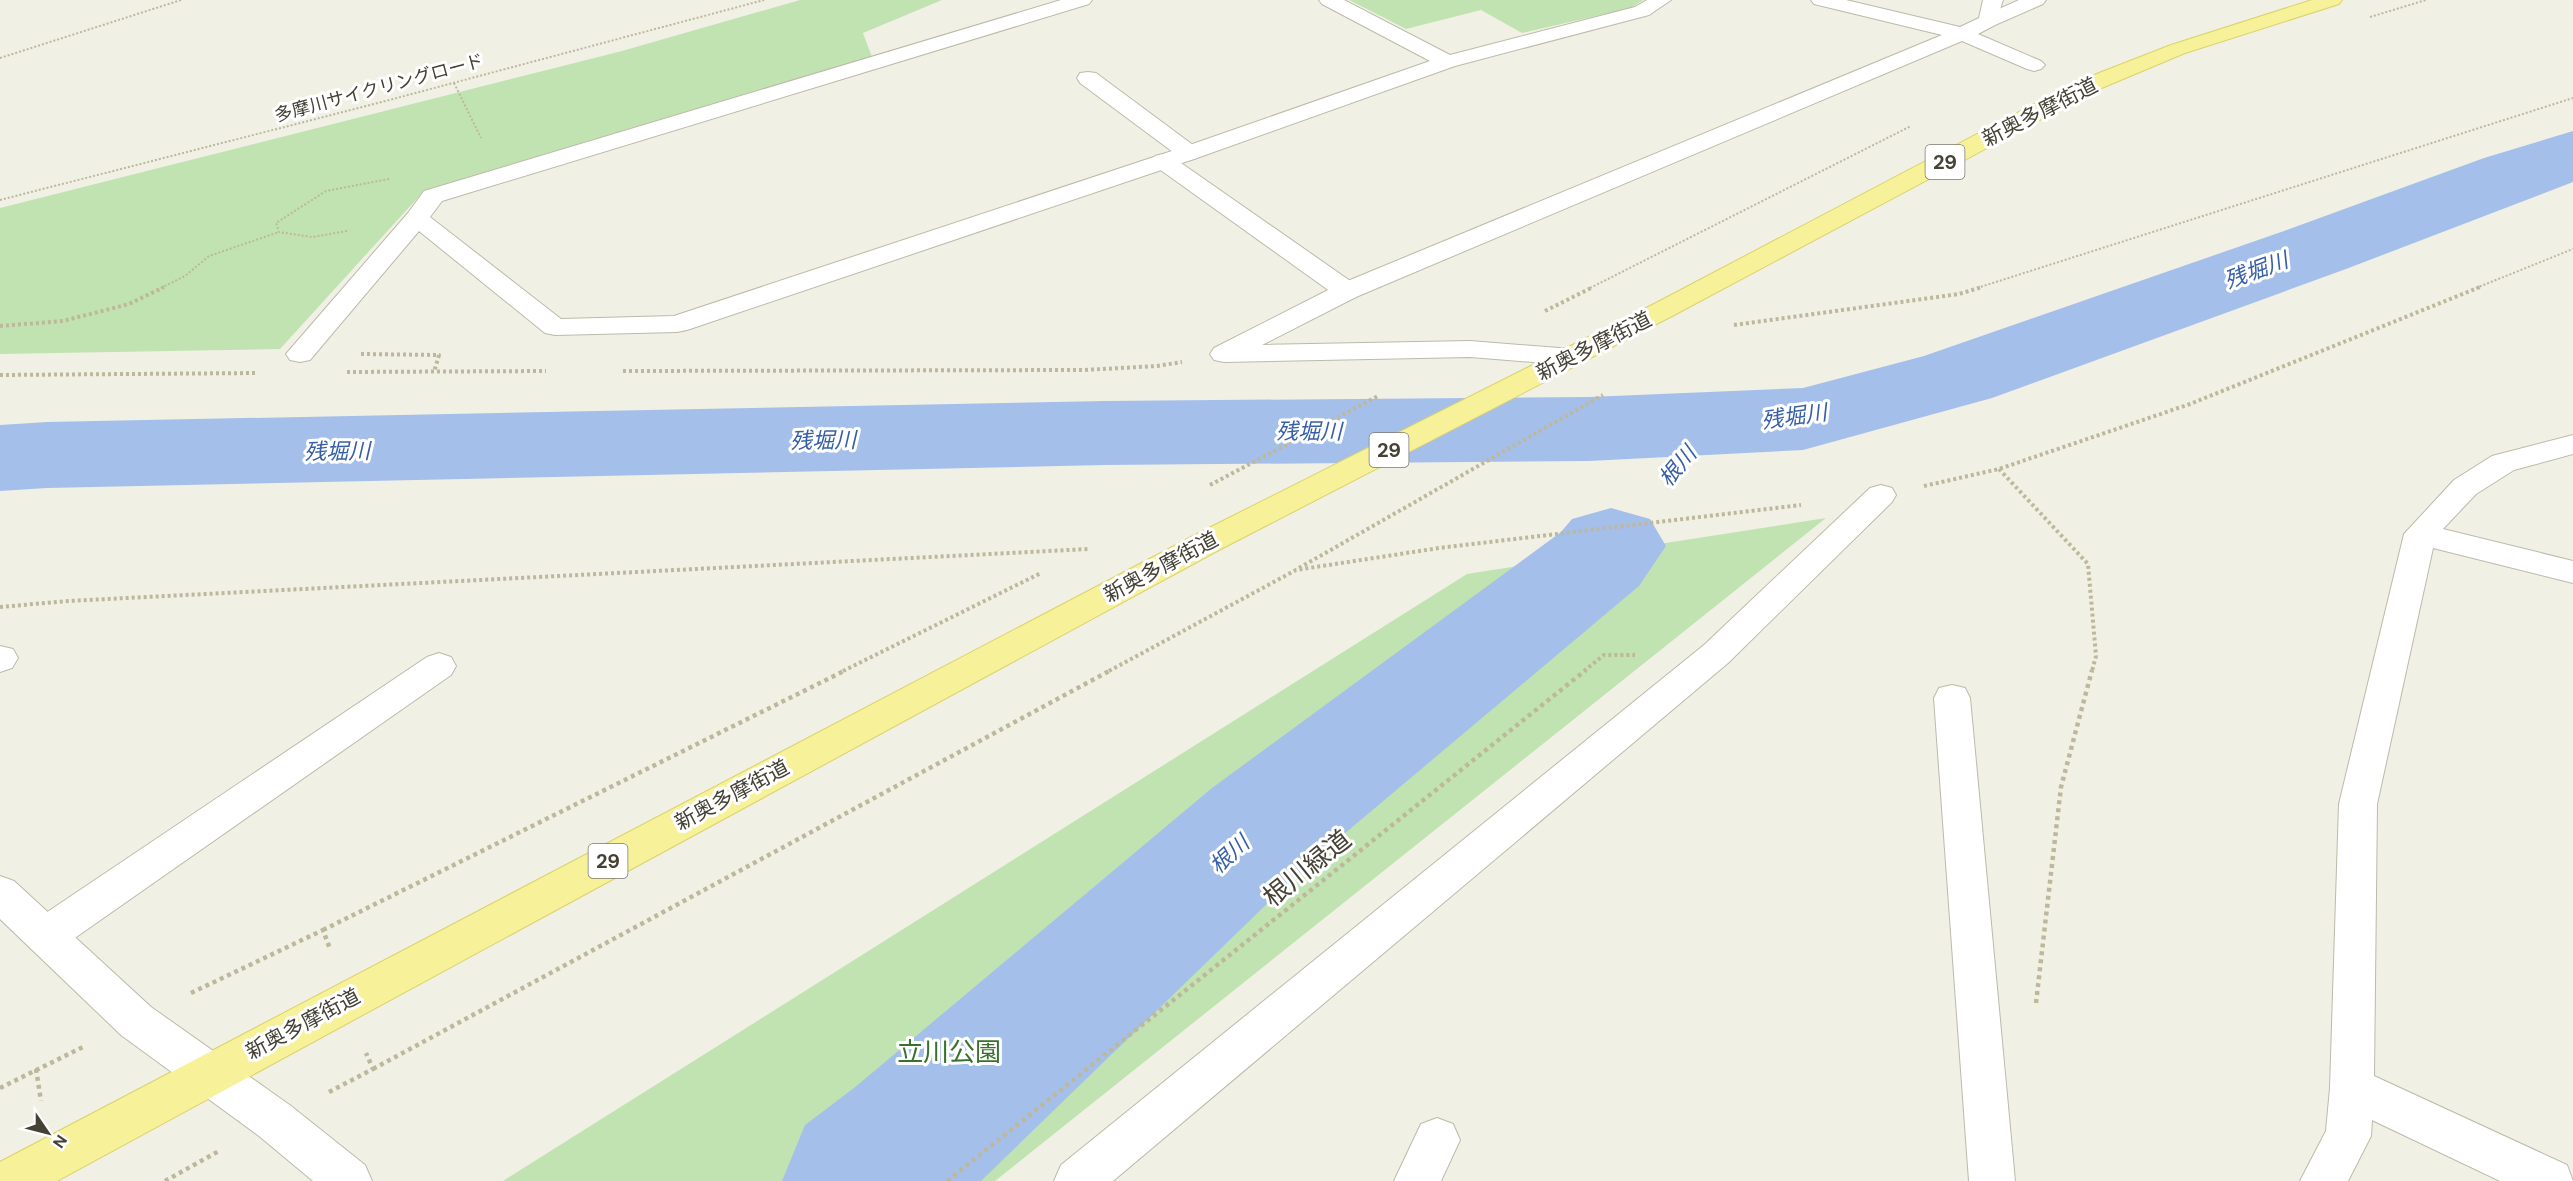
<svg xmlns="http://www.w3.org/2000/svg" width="2573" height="1181" font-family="'DM Sans','Noto Sans JP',sans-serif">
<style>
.green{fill:#c1e3b1}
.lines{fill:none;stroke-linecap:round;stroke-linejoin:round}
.river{fill:#a5bfeb;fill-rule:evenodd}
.lane-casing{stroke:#bcbaa9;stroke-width:2}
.street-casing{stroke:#bcbaa9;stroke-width:2}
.primary-casing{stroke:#dbd26a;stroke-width:2}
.path-far2{stroke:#bdb89b;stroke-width:2;stroke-dasharray:2 2;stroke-linecap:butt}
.path-far1{stroke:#bdb89b;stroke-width:4;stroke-dasharray:3 3;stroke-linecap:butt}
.path{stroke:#bdb89b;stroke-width:4.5;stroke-dasharray:4 4;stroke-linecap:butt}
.lane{fill:#fff;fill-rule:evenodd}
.street{fill:#fff;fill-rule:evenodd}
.primary{fill:#f7f199;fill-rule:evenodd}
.labels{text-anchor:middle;stroke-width:6;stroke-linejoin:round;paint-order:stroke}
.far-street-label{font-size:18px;fill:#444135;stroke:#fff}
.shield{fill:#fff;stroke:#7c7a72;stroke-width:1.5}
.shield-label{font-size:20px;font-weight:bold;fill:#444135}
.street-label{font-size:21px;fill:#444135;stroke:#fff}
.water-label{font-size:22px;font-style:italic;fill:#365fa8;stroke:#fff}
.near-street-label{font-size:26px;fill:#444135;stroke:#fff}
.near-park-label{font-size:26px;fill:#38712d;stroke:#fff}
</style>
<rect width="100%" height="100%" fill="#f1f0e5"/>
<path class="green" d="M800 0H942L863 33 872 57 423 192 280 349 0 354V208L622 51Z
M1349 0H1643L1631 8 1522 33 1481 10 1406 29Z
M1826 518 995 1181H503L1467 574Z"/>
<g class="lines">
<path class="river" d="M2573 131V182L2346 269 1992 398 1803 450 1589 461 1105 465 47 488 0 491V425L47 422 1105 401 1589 397 1803 388 1924 356 2284 231 2484 158Z
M1611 508 1650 519 1666 546 1639 586 1306 866 981 1181H782L805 1125 854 1088 1212 788 1561 532 1572 519Z"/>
<defs>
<path id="lane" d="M2019 0H2046L2043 4 1995 25H1981L1978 21 1981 17Z
M1088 72 1096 73 1197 148 1201 153 1197 158 1189 160 1181 158 1080 83 1077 78 1080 73Z
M1163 154 1171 156 1356 285 1360 291 1356 297 1347 299 1338 297 1155 166 1151 161 1155 156Z
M1881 485 1892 488 1896 495 1892 502 1728 663 1113 1181H1054L1061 1165 1704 645 1870 488Z
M0 646 13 649 18 658 12 668 0 672Z
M439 653 451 657 456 666 451 675 59 949 45 954 31 949 25 936 31 923 427 657Z
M1952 685 1965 688 1970 698 2015 1181H1969L1934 698 1939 688Z"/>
<path id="street" d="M1061 0H1092L1089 4 442 201 430 217 561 319 674 316 1181 148 1430 61 1322 4 1319 0H1344L1450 55 1635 7 1647 0H1671L1649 15 1455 66 1197 158 687 330 677 332 555 335 545 333 419 231 310 360 300 362 290 360 286 354 408 213 424 191Z
M1811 0H1846L1960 27 1979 18 1983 0H2003L1995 25 1978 34 2041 61 2045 65 2041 69 2034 71 2027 69 1962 41 1356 297 1262 345 1470 341 1572 349 1582 351 1586 357 1582 363 1572 365 1470 357 1224 362 1214 360 1210 354 1214 348 1338 285 1942 35 1814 4Z
M2573 435V454L2514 470 2476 494 2443 529 2573 561V583L2433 548 2377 804 2374 1076 2567 1165 2573 1181H2500L2372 1120 2371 1136 2348 1181H2300L2326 1131 2330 1088 2339 804 2404 534 2454 480 2492 456Z
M0 876 14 881 151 1007 291 1106 365 1165 372 1181H313L259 1136 121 1035 0 919Z
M1437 1118 1453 1124 1460 1140 1441 1181H1394L1421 1124Z"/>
<path id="primary" d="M2312 0H2342L2339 4 2185 53 2092 92 1674 315 1217 551 57 1181H0V1162L1195 535 1656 303 2076 82 2171 45Z"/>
</defs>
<use href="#lane" class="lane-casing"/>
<use href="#street" class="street-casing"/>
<use href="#primary" class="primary-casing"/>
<path class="path-far2" d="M2370 17 2426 0
M0 58 181 0
M454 83 481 138
M0 200 378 103 764 0
M347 231 312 237 279 232 276 223 326 191 389 179
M161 288 185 276 209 256 279 232
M1590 288 1911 126
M1977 288 2573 98
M2476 288 2573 249"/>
<path class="path-far1" d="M1545 311 1593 287
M1734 325 1959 294 1982 287
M0 326 63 321 129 304 164 287
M361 354 439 355 434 372
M623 371 1084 370 1157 366 1182 362
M347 372 546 371
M0 375 258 373
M1999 469 2088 564 2096 656 2092 671
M1210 485 1378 396
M1924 486 1999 469 2190 404 2480 287
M1299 568 1603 395
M0 607 68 601 1088 549
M843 671 1041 573
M1109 671 1296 570 1439 548 1801 505
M1584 671 1604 655H1635"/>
<path class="path" d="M323 930 846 670
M191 993 323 930 330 949
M2036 1003 2061 787 2092 670
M36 1069 41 1101
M373 1069 1111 670
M0 1088 83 1047
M329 1092 373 1069 366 1053
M165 1181 219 1151
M947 1181 1586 670"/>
<use href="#lane" class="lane"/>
<use href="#street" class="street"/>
<use href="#primary" class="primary"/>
</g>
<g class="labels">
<g class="far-street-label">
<text transform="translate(379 88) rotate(-15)" y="6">多摩川サイクリングロード</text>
</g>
<g class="shield">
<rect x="1925.5" y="145" width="39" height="34" rx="4.5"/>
<rect x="1369.5" y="433" width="39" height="34" rx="4.5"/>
<rect x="588.5" y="844" width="39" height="34" rx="4.5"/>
</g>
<g class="shield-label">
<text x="1945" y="169">29</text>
<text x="1389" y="457">29</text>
<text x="608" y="868">29</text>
</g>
<g class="street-label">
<text transform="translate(2040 112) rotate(-27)" y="7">新奥多摩街道</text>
<text transform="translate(1594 346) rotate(-27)" y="7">新奥多摩街道</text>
<text transform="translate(1161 567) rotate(-28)" y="7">新奥多摩街道</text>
<text transform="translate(732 795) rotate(-28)" y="7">新奥多摩街道</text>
<text transform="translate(303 1024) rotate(-28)" y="7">新奥多摩街道</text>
</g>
<g class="water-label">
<text transform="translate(2256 270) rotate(-20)" y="8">残堀川</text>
<text transform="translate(1794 416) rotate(-8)" y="8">残堀川</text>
<text x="1309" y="439">残堀川</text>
<text transform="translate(823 440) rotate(-1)" y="8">残堀川</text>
<text transform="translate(337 451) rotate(-1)" y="8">残堀川</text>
<text transform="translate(1677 466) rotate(-50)" y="8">根川</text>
<text transform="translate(1229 854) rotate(-42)" y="8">根川</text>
</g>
<g class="near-street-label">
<text transform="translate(1307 868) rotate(-39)" y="9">根川緑道</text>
</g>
<g class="near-park-label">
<text x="949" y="1061">立川公園</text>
</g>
</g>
<g transform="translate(48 1133) rotate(125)" stroke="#ffffff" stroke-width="4.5" paint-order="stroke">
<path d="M0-4.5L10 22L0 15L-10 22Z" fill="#444135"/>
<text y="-9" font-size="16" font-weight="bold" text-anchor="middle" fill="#444135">N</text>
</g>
</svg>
